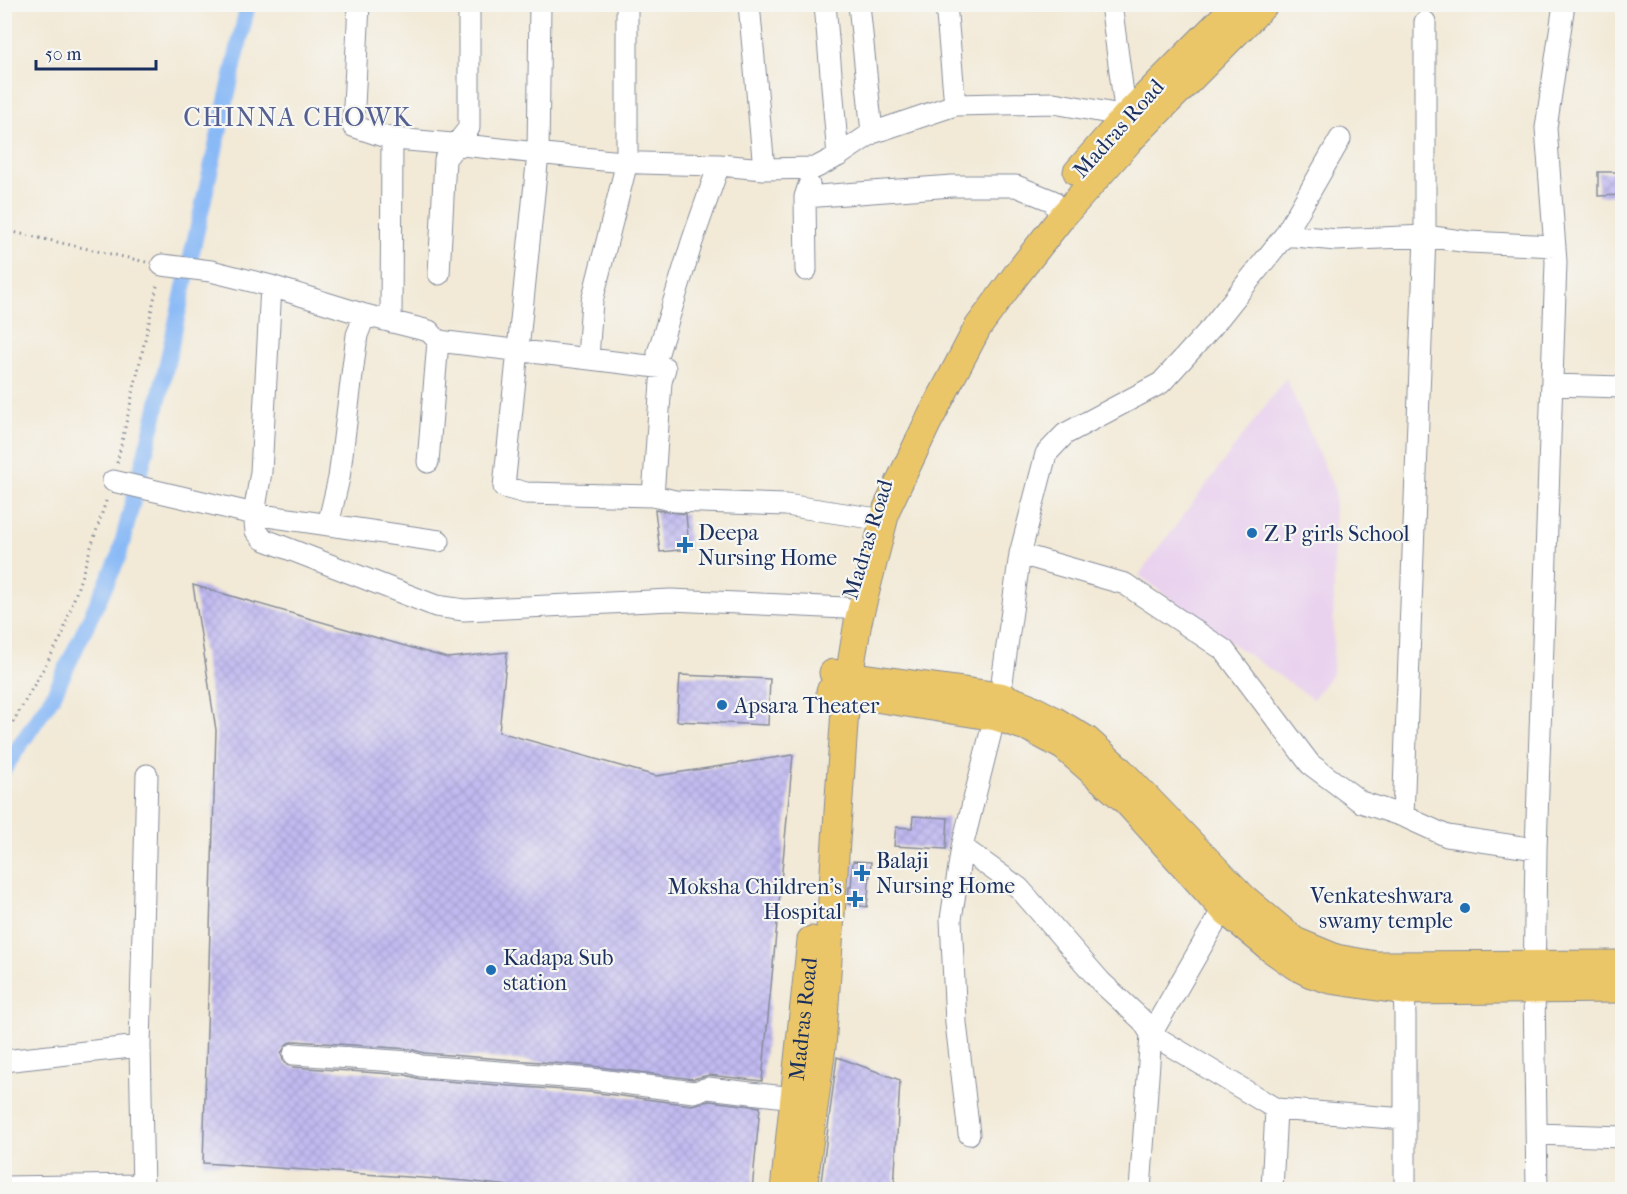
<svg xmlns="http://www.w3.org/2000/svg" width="1627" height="1194" font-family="'IM FELL French Canon',serif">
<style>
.built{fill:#e9d2ee}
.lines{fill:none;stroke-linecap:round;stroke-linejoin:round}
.canal{stroke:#8abaf6;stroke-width:16}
.building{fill:url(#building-cross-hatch)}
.minor-casing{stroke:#868c9a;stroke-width:23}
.major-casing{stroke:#868c9a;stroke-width:29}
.path{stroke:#868c9a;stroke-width:3;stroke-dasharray:1.5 4.5;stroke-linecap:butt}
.minor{stroke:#fff;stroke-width:21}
.major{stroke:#ebc669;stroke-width:27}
.poi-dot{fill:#1f6fb2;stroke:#f6f6f2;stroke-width:2}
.labels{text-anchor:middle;stroke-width:4.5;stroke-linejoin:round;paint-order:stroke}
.street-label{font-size:22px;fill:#1b2f5e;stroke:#f6f6f2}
.poi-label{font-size:22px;fill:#1b2f5e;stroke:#f6f6f2;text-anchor:start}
.quarter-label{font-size:26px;letter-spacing:1.5px;fill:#556091;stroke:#f6f6f2}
</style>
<defs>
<pattern id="building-cross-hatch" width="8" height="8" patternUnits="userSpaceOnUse" patternTransform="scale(1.5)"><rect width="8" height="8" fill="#c1baf0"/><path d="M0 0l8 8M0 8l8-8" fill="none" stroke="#a5a0d0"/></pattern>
</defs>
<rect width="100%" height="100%" fill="#f6f6f2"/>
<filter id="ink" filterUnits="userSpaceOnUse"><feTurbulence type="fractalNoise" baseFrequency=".0167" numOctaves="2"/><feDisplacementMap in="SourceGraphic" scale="12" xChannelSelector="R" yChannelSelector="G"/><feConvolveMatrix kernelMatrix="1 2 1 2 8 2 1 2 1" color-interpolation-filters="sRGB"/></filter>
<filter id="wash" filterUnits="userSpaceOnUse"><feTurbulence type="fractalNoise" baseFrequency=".008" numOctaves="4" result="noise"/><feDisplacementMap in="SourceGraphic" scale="24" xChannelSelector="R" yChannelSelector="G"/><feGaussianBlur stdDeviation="1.35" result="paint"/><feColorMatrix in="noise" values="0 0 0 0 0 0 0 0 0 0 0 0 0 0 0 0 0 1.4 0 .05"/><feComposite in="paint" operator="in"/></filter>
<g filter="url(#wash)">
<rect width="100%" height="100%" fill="#f2e9d6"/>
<path class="built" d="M1286 378 1335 491 1333 673 1313 699 1211 629 1139 575Z"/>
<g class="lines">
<path class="canal" d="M4 769 53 696 118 559 155 416 248 4"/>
</g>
<g id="blocks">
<path class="building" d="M1598 172H1623V195L1598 196Z
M655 510 686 514 689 549 660 552Z
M193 585 447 658 507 652 499 732 656 776 793 755 762 1081 709 1075 693 1079 592 1066 424 1053 410 1049 295 1041 288 1043 281 1053 283 1060 287 1065 293 1067 406 1075 420 1079 590 1092 692 1105 709 1101 760 1107 752 1190H542L466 1181 203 1163 216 730Z
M680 675 770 679 768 725 677 721Z
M913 816 948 818 946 849 894 846 896 827 912 828Z
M853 861 871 862 867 907 848 904 849 887H851Z
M837 1057 900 1080 894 1190H820Z"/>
</g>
</g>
<g filter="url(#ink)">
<use href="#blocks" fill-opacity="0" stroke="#868c9a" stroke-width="1.5"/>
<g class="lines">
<defs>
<path id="minor" d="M359 4 353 126 392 139 391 322
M540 4 538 154 504 487 526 493 653 496 675 501 786 505 871 518
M749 4 764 169
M825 4 838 156 872 133
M859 4 872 133 955 105 946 4
M955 105 1054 103 1126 116 1111 4
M392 139C469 144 546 155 624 162 655 164 688 164 719 165
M805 197 952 186H1016L1053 201 1061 218
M1285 235 1340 139
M162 265 211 271 271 286 365 315 429 331 438 341 428 462
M806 270 805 197 809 185
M439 274 445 159 469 128V4
M271 286 261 472 254 514 256 531 263 539 436 606 464 610 671 600 845 608
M438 341 665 368 661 382 653 496
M658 353 692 242 719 165 764 169 815 168 838 156
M588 358 592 301 627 162V4
M1553 385 1622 387
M113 481 254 514 439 541
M328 525 339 478 357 335 365 315
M1020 554 1046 454 1065 434 1161 383 1211 328 1285 235 1336 240 1425 236 1469 242 1555 246
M1403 816 1425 236V22
M962 847 951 919 956 1023 969 1134
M1223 909 1151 1034 1276 1109 1405 1119V1016L1404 991
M140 1046 143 1190
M294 1054 409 1062 421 1066 591 1079 694 1092 708 1088 794 1098
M4 1061 140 1046 147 775
M1405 1119V1190
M1537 1134 1622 1137
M4 1187 143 1185
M1140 1190 1151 1034 1143 1021 1101 982 1019 888 962 847 1000 696 1020 554 1125 584 1224 650 1310 764 1361 802 1403 816 1447 836 1536 849
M1272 1190 1276 1109
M1537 1190 1534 990 1536 849 1556 262 1546 128 1564 4"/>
<g id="major">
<path d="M1077 172 1126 116 1237 4"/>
<path d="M833 673 1000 696 1027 706 1054 720 1087 740 1117 767 1243 897 1295 941 1336 958 1376 965 1622 964"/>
<path d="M830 691 996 717 1029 728 1064 747 1125 800 1223 909 1271 949 1295 966 1311 974 1330 980 1404 991 1622 989"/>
<path id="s1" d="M784 1190 811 940"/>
<path d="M803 1190 822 1047 846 695 858 622 887 508 927 424 978 327 1017 274 1061 218 1131 139 1265 4"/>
</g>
</defs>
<use href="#minor" class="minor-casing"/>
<use href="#major" class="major-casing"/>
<path class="path" d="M4 230 146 262
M117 463 158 282
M4 738 62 636 107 498"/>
<use href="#minor" class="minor"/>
<use href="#major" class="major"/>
</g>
</g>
<g class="poi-dot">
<circle cx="1252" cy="533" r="6"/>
<path d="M682 536h6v6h6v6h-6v6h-6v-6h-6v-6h6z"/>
<circle cx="722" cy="705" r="6"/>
<path d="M859 864h6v6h6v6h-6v6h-6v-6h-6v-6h6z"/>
<path d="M852 890h6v6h6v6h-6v6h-6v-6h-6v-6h6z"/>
<circle cx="1465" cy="908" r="6"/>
<circle cx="491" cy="970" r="6"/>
</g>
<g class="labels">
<g class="street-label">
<text transform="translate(1118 128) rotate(-48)" y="8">Madras Road</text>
<text transform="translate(867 539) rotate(-73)" y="8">Madras Road</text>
<text dy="8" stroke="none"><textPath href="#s1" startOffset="172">Madras Road</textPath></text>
</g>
<g class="poi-label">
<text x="698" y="540">Deepa<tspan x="698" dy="25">Nursing Home</tspan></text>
<text x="1264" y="541">Z P girls School</text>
<text x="734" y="713">Apsara Theater</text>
<text x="876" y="868">Balaji<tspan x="876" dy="25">Nursing Home</tspan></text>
<text x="842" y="894" text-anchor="end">Moksha Children's<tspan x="842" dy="25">Hospital</tspan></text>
<text x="1453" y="903" text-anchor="end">Venkateshwara<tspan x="1453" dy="25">swamy temple</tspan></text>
<text x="503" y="965">Kadapa Sub<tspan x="503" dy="25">station</tspan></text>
</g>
<g class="quarter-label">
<text x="298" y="126">CHINNA CHOWK</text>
</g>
</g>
<rect width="1627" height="1194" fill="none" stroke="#f6f6f2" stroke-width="24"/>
<path d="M36 60v9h120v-9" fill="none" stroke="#1b2f5e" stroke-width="3"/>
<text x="45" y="60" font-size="18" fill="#1b2f5e" stroke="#f6f6f2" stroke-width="4.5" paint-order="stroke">50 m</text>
</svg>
